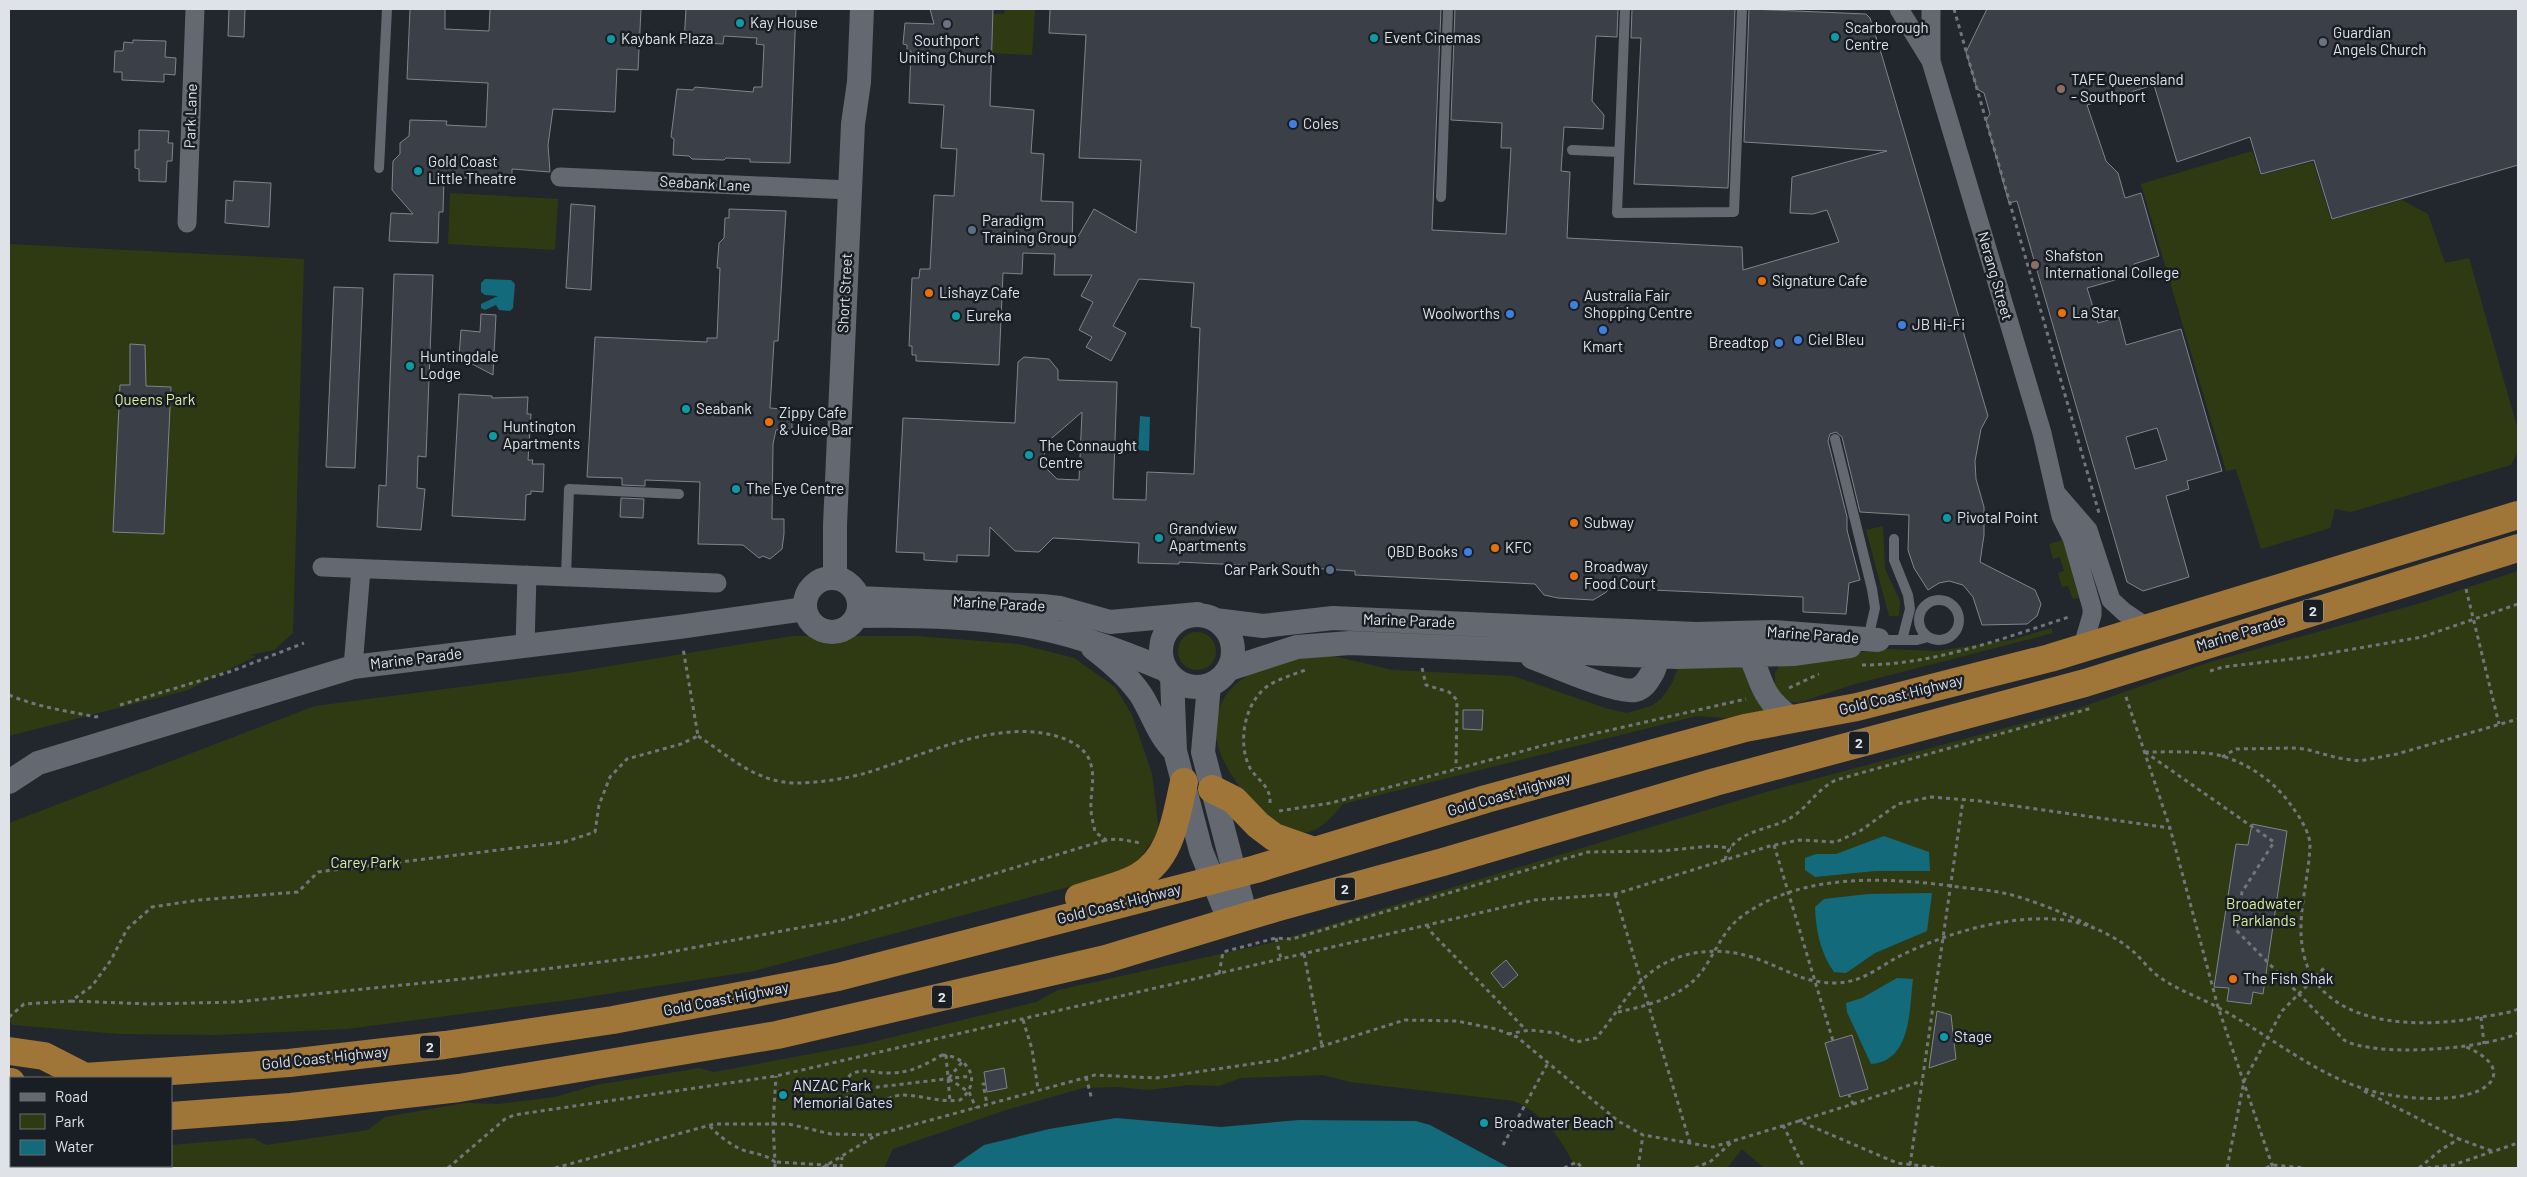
<svg xmlns="http://www.w3.org/2000/svg" width="2527" height="1177" font-family="Barlow,sans-serif">
<style>
.green{fill:#303a12}
.water{fill:#136a7b}
.building{fill:#3b3f47;stroke:#7f848c;fill-rule:evenodd}
.lines{fill:none;stroke-linecap:round;stroke-linejoin:round}
.path{stroke:#72767c;stroke-width:3;stroke-dasharray:4 4;stroke-linecap:butt}
.service{stroke:#636871;stroke-width:10}
.minor{stroke:#636871;stroke-width:19}
.tertiary{stroke:#636871;stroke-width:24}
.trunk{stroke:#a07638;stroke-width:28}
.culture-dot{fill:#0f9aa8;stroke:#191d24;stroke-width:2}
.worship-dot{fill:#6b7280;stroke:#191d24;stroke-width:2}
.education-dot{fill:#8d6e63;stroke:#191d24;stroke-width:2}
.shop-dot{fill:#3f7fe0;stroke:#191d24;stroke-width:2}
.service-dot{fill:#5c6f8a;stroke:#191d24;stroke-width:2}
.food-dot{fill:#e8710a;stroke:#191d24;stroke-width:2}
.labels{text-anchor:middle;stroke-width:5;stroke-linejoin:round;paint-order:stroke}
.shield{fill:#191d24;stroke:#a4a7ac;stroke-width:1}
.shield-label{font-size:14px;font-weight:bold;fill:#dfe2e7}
.poi-label{font-size:15px;fill:#dfe2e7;stroke:#191d24;text-anchor:start}
.street-label{font-size:15px;fill:#dfe2e7;stroke:#191d24}
.park-label{font-size:15px;fill:#d7ef9b;stroke:#191d24}
</style>
<rect width="100%" height="100%" fill="#22272d"/>
<path class="green" d="M1005 9H1035L1032 55 992 53 993 14H1004Z
M2252 151 2260 175 2313 162 2331 220 2402 200 2428 214 2445 263 2469 258 2518 430V451L2511 465 2351 512 2335 509 2330 528 2261 549 2236 469 2226 471 2141 184Z
M450 193 558 199 555 250 448 244Z
M9 244 304 259 293 633 274 650 249 655 256 656 188 690 9 736Z
M1883 526 1885 569 1900 601 1899 616H1889L1866 530Z
M2063 540 2079 598 2073 599 2068 586 2062 587 2058 573 2064 571 2060 557 2053 559 2049 544Z
M2518 571V1168H1764L1742 1149 1727 1168H1576C1561 1139 1545 1114 1514 1101L1350 1082 1323 1075 1241 1078 1219 1086 1188 1085 1149 1090 1118 1087 1083 1088 1006 1110 893 1149 884 1168H9V1153H11V1166H171V1145L253 1138 266 1145 368 1130 385 1117 465 1103 498 1104 555 1097 596 1085 699 1068 714 1072 864 1044 1036 1002 1058 990 1270 943 1766 792 2076 709 2207 663 2421 603Z
M2051 628 2053 633 1855 684 1798 703 1787 701 1779 695 1775 685V673L1779 666 1788 661 1888 649 1937 651 2015 639Z
M1178 651a19 19 0 1 1 38 0a19 19 0 1 1-38 0Z
M792 636H916L1019 644 1074 658 1115 687 1132 715 1152 774 1159 831 1138 861 1117 874 754 971 568 1000 347 1029 217 1035 119 1034 13 1025 9 1021V823L315 706 574 672Z
M1325 654 1393 670 1513 676 1605 708 1627 713 1651 706 1662 698 1672 683 1678 668 1744 664 1752 692 1766 712 1740 719 1697 716 1343 804C1332 817 1319 833 1300 833 1269 834 1225 773 1218 746 1212 727 1217 704 1231 689 1253 665 1295 659 1325 654Z"/>
<path class="water" d="M485 279 511 280 515 284 513 308 510 311 499 310 496 305 485 310 481 308V304L498 296 485 295 481 292V283Z
M1140 416 1150 417 1149 451 1138 450Z
M1884 836 1929 852 1930 871H1875L1815 877 1805 870V858L1816 854H1836Z
M1932 893 1927 931 1875 953 1846 973 1834 972C1820 952 1816 931 1815 907L1824 899 1868 894Z
M1897 978 1913 979C1909 1009 1912 1061 1871 1064L1847 1012 1846 1003 1862 998Z
M1116 1118 1221 1127 1299 1120 1416 1121 1430 1125 1510 1168H951L984 1145 1049 1129Z"/>
<path class="building" d="M229 9H245L244 37 228 36Z
M410 9H445V29L489 31 490 9H641L638 70 617 69 615 112 553 109 548 145 550 172 512 169V180L444 177 443 212H439L438 243 389 241 391 213 413 214 392 190 393 161 400 154V143L409 136 410 120 447 121 446 125 486 127 488 83 407 79Z
M686 9H796L790 163 750 162V159L726 158 724 160 692 159 689 156 673 155 674 139 671 137 677 89 693 90 695 87 753 92 754 87H762L764 45 756 44 757 38 724 36 723 44 684 42Z
M930 9H993L990 106 1034 110 1031 153 1044 154 1041 201 1073 202 1072 247 1094 209 1136 233 1141 160 1079 158 1086 35 1049 33 1050 9H1441L1432 230 1506 234 1511 148H1501L1502 123 1451 120 1455 9H1618L1617 37 1596 36 1592 101 1604 115 1603 129 1564 127 1561 171 1570 172 1567 238 1742 247 1743 270 1839 242 1827 210 1813 214 1790 213 1792 177 1887 151 1744 142 1749 9 1866 14 1870 18 1882 56 1988 416 1981 429 1975 461 1976 479 1984 507V535L1980 562 2035 590 2041 604 2037 616 2027 624 1982 625 1973 597 1963 585 1949 581 1939 583 1928 590 1914 568 1908 550 1909 515 1860 512 1842 437 1836 432 1830 434 1828 441 1847 517V530L1860 580 1849 583 1846 614 1803 612V597L1610 588 1605 593 1593 600 1558 598 1544 595 1535 584 1355 575V571L1324 569 1179 562V564L1138 563 1139 543 1053 538 1039 552 1015 551 990 527 989 556 957 555V562L924 560V553L896 552 903 418 1015 423 1018 362 1024 357 1049 359 1058 370V380L1117 382 1113 499 1146 500 1147 472 1194 474 1200 328 1191 327 1194 283 1139 279 1113 326 1126 333 1111 361 1086 347 1092 337 1079 330 1093 302 1081 296 1092 275H1054L1055 254 1023 253 1022 274 1003 273 999 365 916 361V355H912V346H909L912 278H919L920 269H930L934 195 954 196 957 149 941 148 944 105 909 103 911 51H907V45L903 44 905 23 934 24ZM1082 412 1079 480 1057 479 1044 466 1045 444Z
M1632 9H1735L1728 188 1634 184 1641 38H1631Z
M1987 9H2518V165L2332 219 2314 160 2261 174 2250 137 2177 162 2154 85 2087 105 2106 161 2118 173 2125 198 2141 193 2159 256 2134 264 2136 274 2087 288 2098 323 2119 317 2126 345 2181 329 2222 471 2187 481 2189 489 2166 496 2189 577 2143 591 2127 582 2017 201 2009 203 1986 120 1990 114 1984 93 1977 89 1966 52ZM2157 428 2167 460 2135 469 2126 437Z
M133 40 166 41 165 57 176 58 175 75 164 74V82L122 80V72H114L115 51H123L124 42 133 43Z
M139 130 169 131 168 143H173L172 161H167L166 182 139 181V169L135 168V150H139Z
M234 181 271 183 269 227 225 223 226 200 233 201Z
M571 204 595 206 591 290 566 288Z
M729 209 786 211 778 341H774L770 408 792 410V429L776 430 773 444 772 519H784V534L782 549 770 559 763 556 759 558 743 545 698 544 700 482 645 480V486L622 485V478L587 477 595 337 707 342V338H717L720 268H717L719 243 724 238 725 218H729Z
M394 274 433 275 426 457 418 456 417 488 425 489 421 530 377 527 379 485 386 486Z
M334 287 363 288 355 468 326 467Z
M481 314 496 315 493 375 459 357 461 330 480 332Z
M130 344 145 345 146 386 171 387 164 534 113 532 120 385H130Z
M459 394 492 396V398L528 397 527 414H531L528 460H533L532 464H544L543 492 531 491V494L526 495 525 520 452 516Z
M621 498 644 499 643 518 620 517Z
M1463 710H1483L1482 730 1463 729Z
M2252 824 2287 831 2263 994 2253 992 2251 1004 2227 1001 2229 988 2214 987 2236 844 2248 845Z
M1506 960 1518 975 1503 988 1491 973Z
M1937 1011 1951 1015 1956 1059 1929 1068Z
M1852 1035 1868 1089 1840 1097 1825 1043Z
M1004 1068 1007 1088 987 1092 984 1072Z"/>
<g class="lines">
<path class="path" d="M1954 9 2099 513
M2466 589 2499 724
M1862 665C1933 665 2001 639 2069 617
M1422 668 1426 685 1449 692 1457 700 1456 768
M2210 671 2223 667 2308 657 2422 637 2518 604
M1789 688 1819 674
M9 695C37 707 67 711 96 717L101 715
M2126 697 2170 828 2218 1007 2273 1168
M120 705 232 671 304 643
M698 736C729 756 755 782 795 783 817 783 845 779 866 773 925 755 1003 715 1065 739 1074 743 1083 748 1088 757 1097 775 1090 791 1091 809 1091 817 1094 825 1095 832L1106 840 1118 839 1141 843
M2145 752 2274 842 2242 892 2236 930 2344 1040C2375 1058 2486 1049 2518 1033
M2145 752C2167 752 2192 751 2213 754 2245 760 2276 782 2293 808 2300 817 2310 834 2310 845 2309 880 2296 916 2303 951 2318 1029 2421 1029 2481 1017 2493 1015 2507 1014 2518 1009
M2222 757 2236 749 2292 748 2305 749 2338 758 2360 761 2397 754 2518 719
M1270 803C1271 786 1258 781 1250 768 1237 743 1244 702 1269 685 1281 678 1295 674 1308 669
M1279 811 1331 803 1545 745 1746 699
M1774 845 1833 1041
M1725 860C1732 829 1771 831 1792 817 1808 807 1817 789 1836 780L2092 708
M1615 894 1690 1143
M1427 925 1432 933 1526 1030
M1276 938 1281 959
M1304 954 1322 1046
M1219 974 1223 952 1276 938 1292 939 1588 852 1661 851 1711 846 1731 848
M71 1001 149 1004 236 1002 472 978 649 956 841 920 1106 840
M1618 1012C1646 1006 1679 998 1699 975 1714 957 1721 932 1741 917 1800 873 1883 877 1952 886 1972 889 1993 890 2012 895 2040 903 2066 914 2093 927
M9 1017 24 1004 71 1001 92 986 111 960 127 929 152 907 199 900 298 892 318 872 564 842 595 832 599 805 610 777 627 759 681 744 698 736 683 648
M2481 1017 2484 1044
M1023 1020 1032 1049 1038 1089
M1508 1034 1530 1030 1557 1033 1576 1042 1596 1038C1614 1018 1628 990 1650 973 1681 948 1724 946 1760 960 1788 970 1803 983 1835 983 1867 982 1879 965 1906 953 1953 931 2012 914 2065 920 2090 924 2118 937 2136 954 2143 961 2150 970 2158 976 2177 990 2199 997 2219 1008 2277 1039 2329 1088 2397 1096 2419 1099 2445 1100 2466 1095 2505 1085 2501 1061 2466 1047
M942 1055C969 1056 983 1082 960 1100 939 1103 922 1095 902 1095 885 1095 855 1123 846 1095 843 1086 846 1080 851 1074 866 1067 875 1074 890 1073 910 1073 925 1065 942 1055Z
M946 1055 950 1101
M1086 1077 1092 1100
M949 1078 963 1061
M949 1079 969 1092 976 1108
M986 1084H983L987 1104
M844 1091 971 1076
M2364 1091 2459 1139
M1853 1104 1922 1081
M1799 1121 1853 1104 1849 1095
M1783 1125 1804 1168
M710 1126C718 1136 737 1150 750 1152 761 1155 766 1155 775 1162L773 1124 776 1076
M1503 1145 1548 1063
M1910 1165 1963 800
M448 1168 505 1119 514 1115 776 1076 1535 900 1615 894 1770 846 1799 840 1836 842 1860 831 1898 804 1931 797 1980 801 2170 828
M555 1168 714 1124H789L831 1134 876 1135 1095 1075 1156 1078 1278 1060 1405 1020 1457 1021 1496 1029 1517 1037 1618 1121 1643 1135 1713 1147 1799 1121 1897 1163 1939 1168
M775 1168V1162L841 1166
M822 1168 875 1136
M841 1168 842 1157
M1564 1168 1577 1162 1582 1168
M1638 1168 1643 1135
M1695 1168 1711 1161 1733 1141
M2227 1168 2244 1081 2282 1011 2326 966
M2266 1168 2273 1165 2305 1168
M2419 1168 2442 1149 2459 1139 2492 1151
M2427 1168 2453 1165 2518 1143"/>
<path class="service" d="M1625 9 1617 213 1734 212 1742 9
M1572 150 1619 152
M379 168 387 9
M1441 197 1448 9
M1835 439 1872 589 1875 608 1868 639
M1894 539V560L1908 595 1910 609 1902 640
M566 577 569 489 679 494
M1919 620a20 20 0 1 1 40 0a20 20 0 1 1-40 0Z
M1878 640H1917L1928 637"/>
<path class="minor" d="M1899 9 1931 61
M1931 9V61L2042 433 2061 516 2072 538 2092 608V615L2082 649
M560 177 850 190
M187 223 195 9
M2056 493 2088 530 2111 600 2124 612 2148 628
M322 567 717 583
M525 646 527 575
M353 667 361 569"/>
<path class="tertiary" d="M835 578V525L853 124 859 82 862 9
M805 605a27 27 0 1 1 54 0a27 27 0 1 1-54 0Z
M858 598 1042 606 1060 608 1110 622 1198 614
M1161 651a36 36 0 1 1 72 0a36 36 0 1 1-72 0Z
M857 616C908 615 959 616 1010 623 1064 630 1116 649 1166 670
M1215 620 1263 626 1333 618 1696 634 1773 632 1878 640
M1741 645C1756 658 1757 680 1768 696 1774 706 1784 713 1793 720
M1093 648C1111 662 1128 676 1141 695 1153 714 1158 735 1175 751
M1532 657C1552 665 1618 694 1635 690 1643 688 1647 682 1651 675 1659 663 1656 654 1650 643
M1229 669 1297 647 1350 643 1677 657 1793 654 1850 646
M1172 677 1175 751 1201 851 1230 922
M1209 685 1203 752 1246 917
M9 782 38 763 353 667 679 627 805 609"/>
<path class="trunk" d="M1212 789 1234 800 1258 825 1274 837 1314 851
M1079 898C1098 891 1120 887 1138 877 1172 858 1176 816 1184 782
M9 1051 44 1056 85 1077
M70 1078 289 1063 445 1045 613 1020 838 977 1256 869 1486 799 1745 728 1857 707 2050 658 2518 515
M9 1082H11
M171 1116 291 1107 459 1088 777 1035 1106 959 1275 908 1443 862 1715 782 2085 683 2518 548
M9 1127H11"/>
</g>
<g class="culture-dot">
<circle cx="740" cy="23" r="5"/>
<circle cx="1835" cy="37" r="5"/>
<circle cx="1374" cy="38" r="5"/>
<circle cx="611" cy="39" r="5"/>
<circle cx="418" cy="171" r="5"/>
<circle cx="956" cy="316" r="5"/>
<circle cx="410" cy="366" r="5"/>
<circle cx="686" cy="409" r="5"/>
<circle cx="493" cy="436" r="5"/>
<circle cx="1029" cy="455" r="5"/>
<circle cx="736" cy="489" r="5"/>
<circle cx="1947" cy="518" r="5"/>
<circle cx="1159" cy="538" r="5"/>
<circle cx="1944" cy="1037" r="5"/>
<circle cx="783" cy="1095" r="5"/>
<circle cx="1484" cy="1123" r="5"/>
</g>
<g class="worship-dot">
<circle cx="947" cy="24" r="5"/>
<circle cx="2323" cy="42" r="5"/>
</g>
<g class="education-dot">
<circle cx="2061" cy="89" r="5"/>
<circle cx="2035" cy="265" r="5"/>
</g>
<g class="shop-dot">
<circle cx="1293" cy="124" r="5"/>
<circle cx="1574" cy="305" r="5"/>
<circle cx="1510" cy="314" r="5"/>
<circle cx="1902" cy="325" r="5"/>
<circle cx="1603" cy="330" r="5"/>
<circle cx="1798" cy="340" r="5"/>
<circle cx="1779" cy="343" r="5"/>
<circle cx="1468" cy="552" r="5"/>
</g>
<g class="service-dot">
<circle cx="972" cy="230" r="5"/>
<circle cx="1330" cy="570" r="5"/>
</g>
<g class="food-dot">
<circle cx="1762" cy="281" r="5"/>
<circle cx="929" cy="293" r="5"/>
<circle cx="2062" cy="313" r="5"/>
<circle cx="769" cy="422" r="5"/>
<circle cx="1574" cy="523" r="5"/>
<circle cx="1495" cy="548" r="5"/>
<circle cx="1574" cy="576" r="5"/>
<circle cx="2233" cy="979" r="5"/>
</g>
<g class="labels">
<g class="shield">
<rect x="2303" y="599.5" width="20" height="23" rx="4"/>
<rect x="1849" y="731.5" width="20" height="23" rx="4"/>
<rect x="1335" y="877.5" width="20" height="23" rx="4"/>
<rect x="932" y="985.5" width="20" height="23" rx="4"/>
<rect x="420" y="1035.5" width="20" height="23" rx="4"/>
</g>
<g class="shield-label">
<text x="2313" y="616">2</text>
<text x="1859" y="748">2</text>
<text x="1345" y="894">2</text>
<text x="942" y="1002">2</text>
<text x="430" y="1052">2</text>
</g>
<g class="poi-label">
<text x="750" y="28">Kay House</text>
<text x="1845" y="33">Scarborough<tspan x="1845" dy="17">Centre</tspan></text>
<text x="2333" y="38">Guardian<tspan x="2333" dy="17">Angels Church</tspan></text>
<text x="1384" y="43">Event Cinemas</text>
<text x="621" y="44">Kaybank Plaza</text>
<text x="947" y="46" text-anchor="middle">Southport<tspan x="947" dy="17">Uniting Church</tspan></text>
<text x="2071" y="85">TAFE Queensland<tspan x="2071" dy="17">- Southport</tspan></text>
<text x="1303" y="129">Coles</text>
<text x="428" y="167">Gold Coast<tspan x="428" dy="17">Little Theatre</tspan></text>
<text x="982" y="226">Paradigm<tspan x="982" dy="17">Training Group</tspan></text>
<text x="2045" y="261">Shafston<tspan x="2045" dy="17">International College</tspan></text>
<text x="1772" y="286">Signature Cafe</text>
<text x="939" y="298">Lishayz Cafe</text>
<text x="1584" y="301">Australia Fair<tspan x="1584" dy="17">Shopping Centre</tspan></text>
<text x="2072" y="318">La Star</text>
<text x="1500" y="319" text-anchor="end">Woolworths</text>
<text x="966" y="321">Eureka</text>
<text x="1912" y="330">JB Hi-Fi</text>
<text x="1808" y="345">Ciel Bleu</text>
<text x="1769" y="348" text-anchor="end">Breadtop</text>
<text x="1603" y="352" text-anchor="middle">Kmart</text>
<text x="420" y="362">Huntingdale<tspan x="420" dy="17">Lodge</tspan></text>
<text x="696" y="414">Seabank</text>
<text x="779" y="418">Zippy Cafe<tspan x="779" dy="17">&amp; Juice Bar</tspan></text>
<text x="503" y="432">Huntington<tspan x="503" dy="17">Apartments</tspan></text>
<text x="1039" y="451">The Connaught<tspan x="1039" dy="17">Centre</tspan></text>
<text x="746" y="494">The Eye Centre</text>
<text x="1957" y="523">Pivotal Point</text>
<text x="1584" y="528">Subway</text>
<text x="1169" y="534">Grandview<tspan x="1169" dy="17">Apartments</tspan></text>
<text x="1505" y="553">KFC</text>
<text x="1458" y="557" text-anchor="end">QBD Books</text>
<text x="1584" y="572">Broadway<tspan x="1584" dy="17">Food Court</tspan></text>
<text x="1320" y="575" text-anchor="end">Car Park South</text>
<text x="2243" y="984">The Fish Shak</text>
<text x="1954" y="1042">Stage</text>
<text x="793" y="1091">ANZAC Park<tspan x="793" dy="17">Memorial Gates</tspan></text>
<text x="1494" y="1128">Broadwater Beach</text>
</g>
<g class="street-label">
<text transform="translate(191 116) rotate(-88)" y="5">Park Lane</text>
<text transform="translate(705 184) rotate(3)" y="5">Seabank Lane</text>
<text transform="translate(1995 276) rotate(74)" y="5">Nerang Street</text>
<text transform="translate(845 293) rotate(-87)" y="5">Short Street</text>
<text transform="translate(999 604) rotate(3)" y="5">Marine Parade</text>
<text transform="translate(1409 621) rotate(2)" y="5">Marine Parade</text>
<text transform="translate(2241 633) rotate(-17)" y="5">Marine Parade</text>
<text transform="translate(1813 635) rotate(4)" y="5">Marine Parade</text>
<text transform="translate(416 659) rotate(-7)" y="5">Marine Parade</text>
<text transform="translate(1901 695) rotate(-14)" y="5">Gold Coast Highway</text>
<text transform="translate(1509 794) rotate(-16)" y="5">Gold Coast Highway</text>
<text transform="translate(1119 904) rotate(-14)" y="5">Gold Coast Highway</text>
<text transform="translate(726 999) rotate(-11)" y="5">Gold Coast Highway</text>
<text transform="translate(325 1058) rotate(-6)" y="5">Gold Coast Highway</text>
</g>
<g class="park-label">
<text x="155" y="405">Queens Park</text>
<text x="365" y="868">Carey Park</text>
<text x="2264" y="909">Broadwater<tspan x="2264" dy="17">Parklands</tspan></text>
</g>
</g>
<rect width="2527" height="1177" fill="none" stroke="#dfe2e7" stroke-width="20"/>
<rect x="10" y="1077" width="162" height="90" fill="#191d24" stroke="#686c72"/>
<rect x="20" y="1093" width="25" height="8" fill="#636871" stroke="#686c72"/>
<text x="55" y="1102" font-size="15" fill="#dfe2e7">Road</text>
<rect x="20" y="1114" width="25" height="15" fill="#303a12" stroke="#686c72"/>
<text x="55" y="1127" font-size="15" fill="#dfe2e7">Park</text>
<rect x="20" y="1140" width="25" height="15" fill="#136a7b" stroke="#686c72"/>
<text x="55" y="1152" font-size="15" fill="#dfe2e7">Water</text>
</svg>
